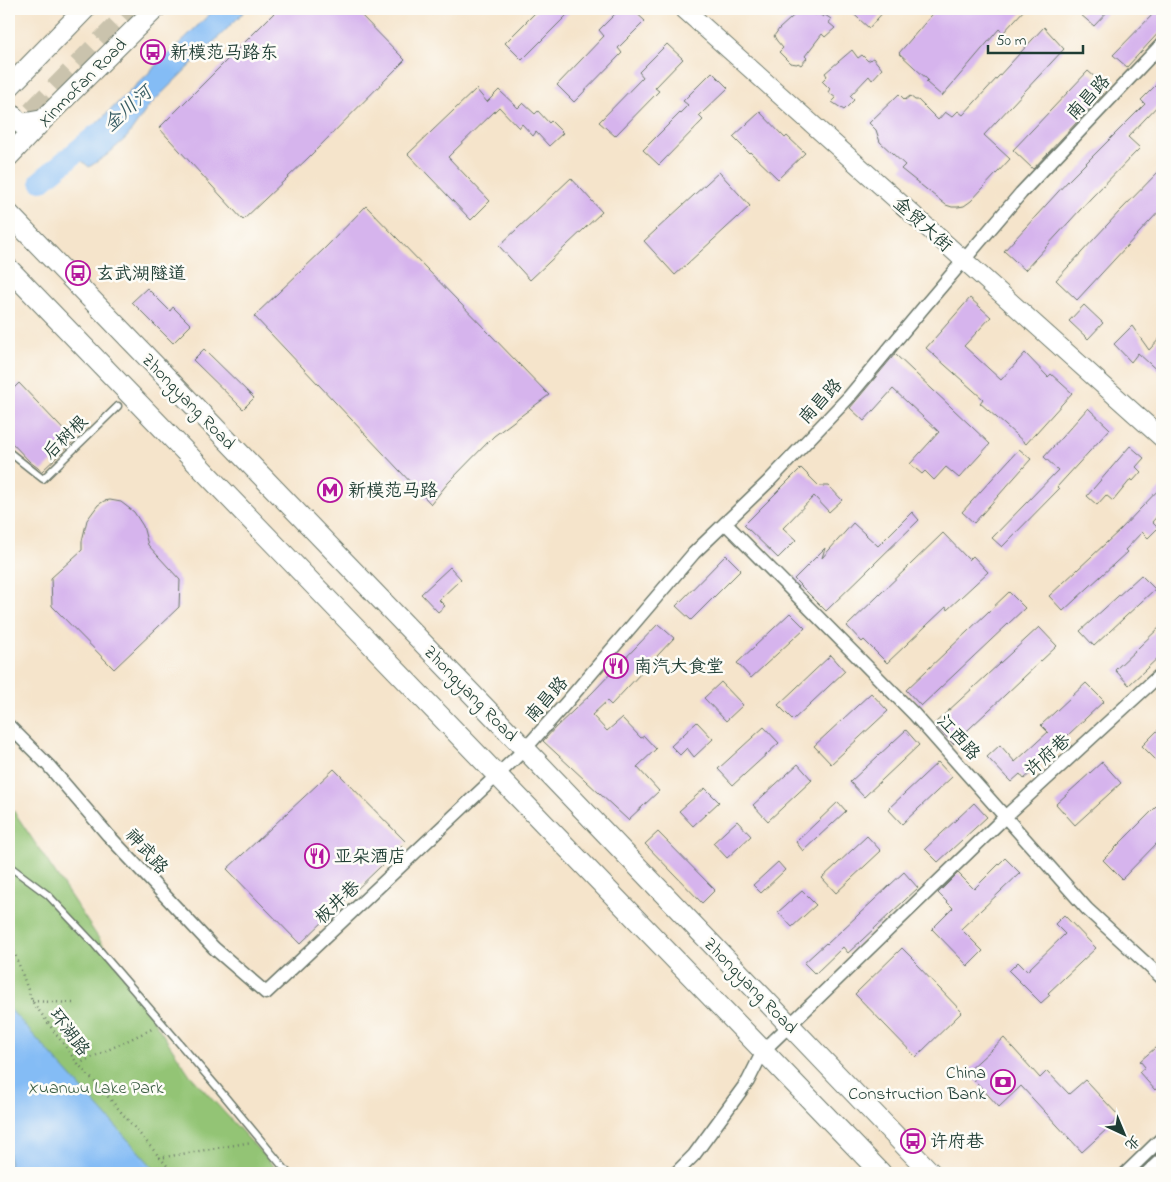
<svg xmlns="http://www.w3.org/2000/svg" width="1171" height="1182" font-family="'Indie Flower','LXGW WenKai TC',sans-serif">
<style>
.green{fill:#93c474;stroke:#598054}
.water{fill:#84bcf5;stroke:#527c94}
.lines{fill:none;stroke-linecap:round;stroke-linejoin:round}
.river{stroke:#84bcf5;stroke-width:22}
.building{fill:#d6b4ed}
.highway-tunnel{stroke:#cac3ad;stroke-width:22;stroke-dasharray:22 11;stroke-linecap:butt}
.lane-casing{stroke:#6a7769;stroke-width:9}
.street-casing{stroke:#6a7769;stroke-width:15}
.secondary-casing{stroke:#6a7769;stroke-width:20}
.primary-casing{stroke:#6a7769;stroke-width:22}
.path{stroke:#6a7769;stroke-width:2.5;stroke-dasharray:1 4;stroke-linecap:butt}
.lane{stroke:#fff;stroke-width:6}
.street{stroke:#fff;stroke-width:12}
.secondary{stroke:#fff;stroke-width:18}
.primary{stroke:#fff;stroke-width:20}
.labels{text-anchor:middle;stroke-width:5;stroke-linejoin:round;paint-order:stroke}
.poi-label{font-size:18px;fill:#1f3d34;stroke:#fdfcf7;text-anchor:start}
.street-label{font-size:18px;fill:#1f3d34;stroke:#fdfcf7}
.park-label{font-size:18px;fill:#3c5f44;stroke:#fdfcf7}
.water-label{font-size:19px;font-style:italic;fill:#385d64;stroke:#fdfcf7}
</style>
<rect width="100%" height="100%" fill="#fdfcf7"/>
<filter id="ink" filterUnits="userSpaceOnUse"><feTurbulence type="fractalNoise" baseFrequency=".02" numOctaves="2"/><feDisplacementMap in="SourceGraphic" scale="10" xChannelSelector="R" yChannelSelector="G"/><feConvolveMatrix kernelMatrix="1 2 1 2 8 2 1 2 1" color-interpolation-filters="sRGB"/></filter>
<filter id="wash" filterUnits="userSpaceOnUse"><feTurbulence type="fractalNoise" baseFrequency=".0096" numOctaves="4" result="noise"/><feDisplacementMap in="SourceGraphic" scale="20" xChannelSelector="R" yChannelSelector="G"/><feGaussianBlur stdDeviation="1.12" result="paint"/><feColorMatrix in="noise" values="0 0 0 0 0 0 0 0 0 0 0 0 0 0 0 0 0 1.4 0 .05"/><feComposite in="paint" operator="in"/></filter>
<g filter="url(#wash)">
<rect width="100%" height="100%" fill="#f5e4cb"/>
<path class="green" d="M9 804 190 1075 280 1173H9Z"/>
<path class="water" d="M215 9H247L149 106 127 137 107 155 89 167 69 149 96 124Z
M9 1008 158 1173H9Z"/>
<g class="lines">
<path class="river" d="M41 181 98 134"/>
</g>
<g id="blocks">
<path class="building" d="M278 9H355L405 60 308 158 243 220 159 128Z
M539 9H573L522 60 505 43Z
M620 9H632L645 21 618 48 622 53 574 102 557 85 604 36 599 30Z
M801 9H807L815 15 818 13 823 17 825 15 831 19 829 23 835 28 825 37 822 34 805 56 807 58 801 65 798 63 797 64 790 63 779 52 783 48 777 41 774 36 779 29Z
M848 9H886L869 28Z
M937 9H1025L1003 33 999 29 942 96 926 82 928 80 899 53Z
M1085 9H1110L1094 26 1080 14Z
M1158 9H1162V29L1127 67 1113 55Z
M1044 27 1064 49 984 135 1010 159 971 201 964 206 958 207H952L946 205 901 169 905 165 880 142 876 130 869 123 899 94 905 100 910 96 915 100H918L938 120 945 112 952 117 958 111 963 115Z
M667 44 683 59 655 88 659 91 615 136 599 122 643 77 639 72Z
M852 50 858 58 862 55 868 61 873 58 882 69 872 80 869 76 850 96 854 100 844 110 832 102 836 98 828 92 830 89 822 81 827 76 825 73Z
M1088 71 1108 89 1033 169 1013 150Z
M712 72 728 88 699 116 703 120 659 165 643 150 688 105 683 101Z
M1162 79V101L1128 137 1140 148 1091 198 1025 270 1004 251 1068 181 1145 104 1141 100Z
M476 89 487 102 499 90 518 108 523 103 535 114 538 111 549 123 551 121 563 133 549 146 536 132 533 136 522 124 519 128 499 107 448 157 490 201 471 220 408 154Z
M760 112 785 138 787 136 805 153 778 179 750 152 749 153 733 137Z
M1162 168V208L1077 300 1056 280 1120 211Z
M719 172 750 206 675 275 644 241Z
M571 178 602 212 530 280 499 246Z
M366 206 549 395 494 436 448 483 431 504 254 316 325 248Z
M147 288 170 311 173 307 191 325 173 343 132 302Z
M970 298 991 317 964 346 1001 380 1025 353 1048 377 1051 374 1072 393 1026 444 1005 425 980 403 983 399 926 348Z
M1084 305 1103 323 1088 339 1069 321Z
M1132 326 1149 350 1162 336V375L1138 353 1131 362 1114 344Z
M204 349 254 398 243 409 193 360Z
M895 354 990 444 959 478 946 467 934 480 925 471 922 474 910 464 939 432 893 389 864 421 850 408Z
M19 383 74 441 42 471 30 462 9 440V393Z
M1088 408 1110 429 1057 487 1059 489 1002 547 992 538 1058 470 1044 457Z
M1130 446 1144 458 1136 467 1141 472 1133 481 1131 479 1113 501 1106 495 1097 505 1087 496Z
M1019 449 1031 459 974 523 962 512Z
M801 468 819 486H829L842 500 829 512 814 496 783 528 796 540 778 558 744 525Z
M1162 486V511L1152 522 1158 528 1148 538 1142 532 1125 550 1127 552 1063 611 1049 596 1120 530Z
M110 500 121 502 134 512 143 526 148 545 180 580 179 607 114 669 52 606 51 578 82 550V541L87 520 98 505 104 501Z
M912 512 919 520 826 611 794 579 825 548 822 558 853 523 878 546Z
M943 533 969 560 973 556 988 572 947 610 946 607 887 663 864 640 862 642 847 626Z
M726 555 741 570 691 620 676 606Z
M450 567 461 579 439 600 445 606 438 612 421 594Z
M1141 575 1155 589 1094 646 1080 631Z
M1009 592 1025 608 921 706 906 690Z
M790 613 805 628 751 678 737 663Z
M658 624 674 638 611 705 607 701 592 715 607 731 622 718 641 738 644 736 656 749 637 767 659 791 628 820 543 741 556 727 592 693Z
M1162 625V654L1129 685 1115 670Z
M1039 627 1057 646 953 744 934 724Z
M831 655 845 671 793 720 778 705Z
M721 682 743 705 726 721 704 698Z
M1086 683 1104 701 1050 752 1052 754 1024 779 1020 774 1011 782 987 757 1000 745 1015 762 1048 732 1041 725Z
M871 693 888 711 831 764 814 746Z
M697 722 713 739 694 757 687 748 680 755 671 746Z
M1162 726V766L1142 746Z
M764 727 779 743 733 785 718 769Z
M906 730 919 745 864 797 850 782Z
M938 762 952 777 902 824 888 809Z
M1102 762 1121 783 1075 825 1056 804Z
M798 764 812 780 768 821 753 805Z
M334 769 406 842 300 944 227 869Z
M705 788 719 802 693 826 679 811Z
M1162 801V838L1122 879 1103 860Z
M838 802 846 811 803 851 796 842Z
M974 803 987 817 938 862 925 849Z
M737 821 751 836 727 858 713 843Z
M658 832 715 890 702 903 645 844Z
M867 836 881 851 836 893 822 878Z
M1005 858 1020 873 961 929 983 951 968 966 932 929 953 908 938 893 958 873 974 889Z
M778 862 785 870 761 893 753 885Z
M904 872 918 888 848 953 843 947 815 974 804 963 826 943 827 944Z
M802 891 816 905 792 927 778 912Z
M1064 915 1096 948 1048 993 1050 995 1041 1003 1009 971 1018 962 1027 971 1065 934 1055 924Z
M902 948 917 963 916 964 962 1012 916 1057 855 994Z
M1004 1038 1040 1078 1047 1071 1069 1094 1085 1080 1120 1117 1082 1152 1021 1086 999 1107 967 1072Z
M1162 1042V1083L1155 1090 1139 1072 1145 1067 1140 1061Z"/>
</g>
</g>
<g filter="url(#ink)">
<use href="#blocks" fill-opacity="0" stroke="#6a7769" stroke-width="1"/>
<g class="lines">
<path class="highway-tunnel" d="M9 136 134 9"/>
<defs>
<path id="lane" d="M9 452 43 479 118 406
M9 866 48 895 95 945 217 1087 288 1173"/>
<path id="street" d="M725 523 914 714 1087 909 1162 978
M9 726 48 765 108 835 214 948 266 993 525 749 566 703 694 553 769 481 848 398 923 308 1021 193 1162 44
M676 1173 694 1155 748 1081 763 1051 1006 816 1162 673
M1126 1173 1162 1138
M1147 1173 1162 1159"/>
<path id="secondary" d="M684 9 1162 438"/>
<path id="primary" d="M9 87 85 9
M9 112 21 124 43 120
M9 156 43 120 155 9
M9 214 525 749 931 1173
M9 269 881 1173"/>
</defs>
<use href="#lane" class="lane-casing"/>
<use href="#street" class="street-casing"/>
<use href="#secondary" class="secondary-casing"/>
<use href="#primary" class="primary-casing"/>
<path class="path" d="M9 937 32 1001 78 1064 105 1093 173 1173
M32 1001 74 1003
M78 1064 154 1028
M159 1158 252 1142"/>
<use href="#lane" class="lane"/>
<use href="#street" class="street"/>
<use href="#secondary" class="secondary"/>
<use href="#primary" class="primary"/>
</g>
</g>
<defs>
<symbol id="bus-ring" viewBox="-11 -11 22 22"><circle r="9.5" fill="#fdfcf7" stroke="#b5179e" stroke-width="1.5"/><path d="M-5-6H5V4H4V6H2V4H-2V6H-4V4H-5ZM-3.5-4V0h7V-4ZM-3.5 1.2v1.5H-2V1.2ZM2 1.2v1.5H3.5V1.2Z" fill="#b5179e"/></symbol>
<symbol id="metro-ring" viewBox="-11 -11 22 22"><circle r="9.5" fill="#fdfcf7" stroke="#b5179e" stroke-width="1.5"/><path d="M-5.5 5V-5H-3L0 0L3-5H5.5V5H3V-.5L0 4L-3-.5V5Z" fill="#b5179e"/></symbol>
<symbol id="restaurant-ring" viewBox="-11 -11 22 22"><circle r="9.5" fill="#fdfcf7" stroke="#b5179e" stroke-width="1.5"/><path d="M-5-6h1v4h1v-4h1v4h1v-4h1v5L-1.5 .5V6h-2V.5L-5-1ZM5-6V6H3V1.5H1.5Q1.5-4 5-6Z" fill="#b5179e"/></symbol>
<symbol id="bank-ring" viewBox="-11 -11 22 22"><circle r="9.5" fill="#fdfcf7" stroke="#b5179e" stroke-width="1.5"/><path d="M-6-4H6V4H-6ZM0-2.3a2.3 2.3 0 1 0 0 4.6a2.3 2.3 0 1 0 0-4.6Z" fill="#b5179e"/></symbol>
</defs>
<g fill-rule="evenodd">
<use href="#bus-ring" x="139" y="38" width="28" height="28"/>
<use href="#bus-ring" x="64" y="259" width="28" height="28"/>
<use href="#metro-ring" x="316" y="476" width="28" height="28"/>
<use href="#restaurant-ring" x="602" y="652" width="28" height="28"/>
<use href="#restaurant-ring" x="303" y="842" width="28" height="28"/>
<use href="#bank-ring" x="989" y="1068" width="28" height="28"/>
<use href="#bus-ring" x="899" y="1127" width="28" height="28"/>
</g>
<g class="labels">
<g class="poi-label">
<text x="170" y="58">新模范马路东</text>
<text x="96" y="279">玄武湖隧道</text>
<text x="348" y="496">新模范马路</text>
<text x="634" y="672">南汽大食堂</text>
<text x="334" y="862">亚朵酒店</text>
<text x="986" y="1078" text-anchor="end">China<tspan x="986" dy="21">Construction Bank</tspan></text>
<text x="930" y="1147">许府巷</text>
</g>
<g class="street-label">
<text transform="translate(82 82) rotate(-45)" y="6">Xinmofan Road</text>
<text transform="translate(1088 97) rotate(-47)" y="6">南昌路</text>
<text transform="translate(923 224) rotate(42)" y="6">金贸大街</text>
<text transform="translate(189 401) rotate(46)" y="6">Zhongyang Road</text>
<text transform="translate(820 401) rotate(-47)" y="6">南昌路</text>
<text transform="translate(65 437) rotate(-44)" y="6">后树根</text>
<text transform="translate(471 693) rotate(46)" y="6">Zhongyang Road</text>
<text transform="translate(546 699) rotate(-48)" y="6">南昌路</text>
<text transform="translate(959 737) rotate(48)" y="6">江西路</text>
<text transform="translate(1047 755) rotate(-42)" y="6">许府巷</text>
<text transform="translate(147 851) rotate(48)" y="6">神武路</text>
<text transform="translate(337 902) rotate(-43)" y="6">板井巷</text>
<text transform="translate(751 985) rotate(46)" y="6">Zhongyang Road</text>
<text transform="translate(70 1032) rotate(53)" y="6">环湖路</text>
</g>
<g class="park-label">
<text x="96" y="1093">Xuanwu Lake Park</text>
</g>
<g class="water-label">
<text transform="translate(127 108) rotate(-42)" y="7">金川河</text>
</g>
</g>
<rect width="1171" height="1182" fill="none" stroke="#fdfcf7" stroke-width="30"/>
<g transform="translate(1124 1134) rotate(136)" stroke="#fdfcf7" stroke-width="4" paint-order="stroke">
<path d="M0-4L9 19L0 12L-9 19Z" fill="#1f3d34"/>
<text y="-8" font-size="14" font-weight="bold" text-anchor="middle" fill="#1f3d34">北</text>
</g>
<path d="M988 45v8h95v-8" fill="none" stroke="#1f3d34" stroke-width="2.5"/>
<text x="996" y="45" font-size="15" fill="#1f3d34" stroke="#fdfcf7" stroke-width="4" paint-order="stroke">50 m</text>
</svg>
